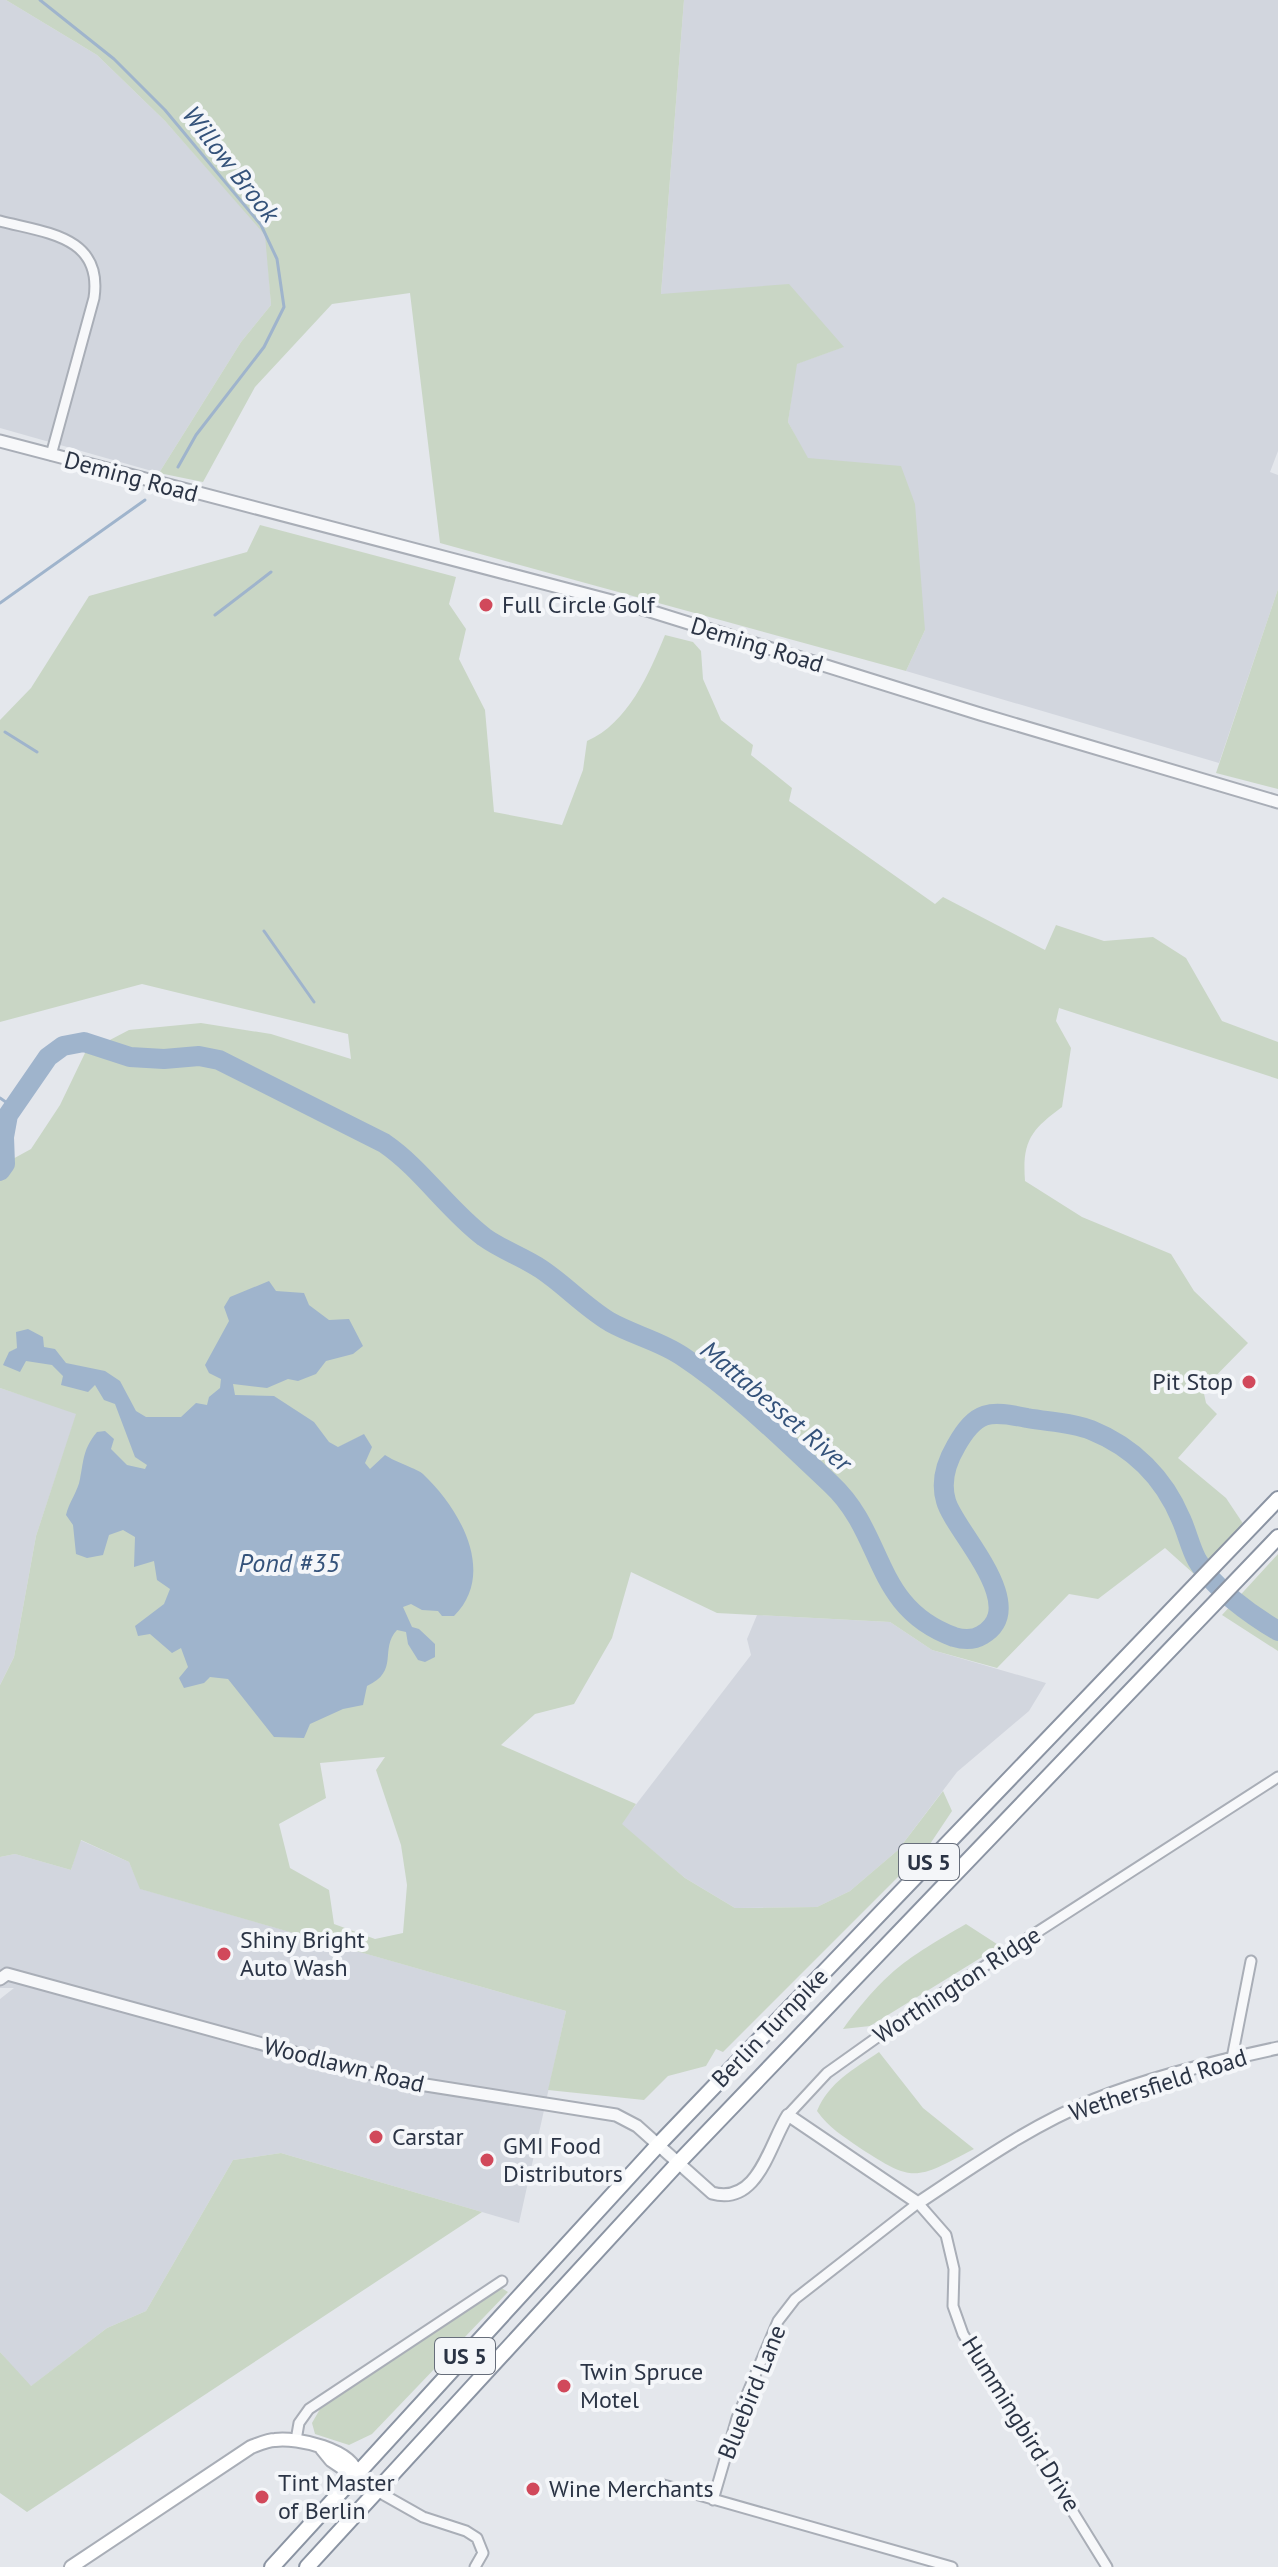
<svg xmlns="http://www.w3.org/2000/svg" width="1278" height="2567" font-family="'PT Sans',sans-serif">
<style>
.built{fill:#d2d6de}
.green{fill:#c9d6c5;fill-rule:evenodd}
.water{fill:#9fb4cc}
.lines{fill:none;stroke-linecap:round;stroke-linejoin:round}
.stream{stroke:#9fb4cc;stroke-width:3}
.river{stroke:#9fb4cc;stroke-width:20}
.minor-casing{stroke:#a9aeb7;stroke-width:13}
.tertiary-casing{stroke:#a9aeb7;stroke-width:15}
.secondary-casing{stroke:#a9aeb7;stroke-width:16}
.trunk-casing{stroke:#8b94a3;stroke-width:18}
.minor{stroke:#f7f8fa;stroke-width:9}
.tertiary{stroke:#f7f8fa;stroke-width:11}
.secondary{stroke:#fff;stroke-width:12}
.trunk{stroke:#fff;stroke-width:14}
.poi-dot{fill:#d1495b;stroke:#f4f6f9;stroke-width:3}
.labels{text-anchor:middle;stroke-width:8;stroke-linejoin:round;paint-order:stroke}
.shield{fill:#f4f6f9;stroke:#676e7b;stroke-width:2}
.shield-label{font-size:22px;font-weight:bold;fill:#2b3445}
.street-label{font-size:24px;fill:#2b3445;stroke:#f4f6f9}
.poi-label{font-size:24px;fill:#2b3445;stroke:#f4f6f9;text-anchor:start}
.water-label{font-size:26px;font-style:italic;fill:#34527a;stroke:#f4f6f9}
</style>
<rect width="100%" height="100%" fill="#e4e7ec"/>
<path class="built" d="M0 0H6L97 55 165 121 266 235 271 305 241 342 159 473 0 428Z
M684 0H1278V451L1270 472 1278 475V589L1219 763 906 671 925 630 807 458 788 422 796 364 843 347 661 294Z
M0 1388 77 1413 36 1536 14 1657 0 1685Z
M757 1615 890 1622 932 1650 1046 1683 1029 1711 957 1772 898 1850 850 1891 817 1907 735 1908 685 1878 621 1824 751 1655 747 1639Z
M80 1840 129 1862 141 1889 566 2011 519 2223 281 2153 233 2160 146 2311 107 2328 30 2387 0 2352V1999L14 1988H0V1857L15 1854 71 1870Z"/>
<path class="green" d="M6 0H684L661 294 789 284 844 347 797 364 788 422 808 458 901 466 915 504 925 630 906 671 440 543 410 293 332 304 255 387 203 482 159 473 241 342 271 305 265 235 165 121 97 55Z
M260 525 456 577 449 604 466 629 459 659 485 710 494 812 562 825 583 770 587 741C628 723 649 674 665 635L693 642 701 651 703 679 721 720 753 745 751 755 792 788 789 801 935 904 943 897 1045 950 1056 925 1104 941 1153 937 1186 958 1222 1021 1278 1042V1079L1059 1008 1056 1021 1071 1048 1062 1107C1031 1130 1022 1141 1025 1181L1082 1217 1171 1254 1194 1291 1248 1343 1203 1389 1206 1403 1217 1414 1178 1458 1226 1498 1244 1525 1194 1574 1165 1548 1098 1599 1069 1594 997 1668 932 1650 890 1622 717 1613 631 1572 612 1638 574 1704 535 1714 501 1745 636 1804 622 1824 685 1878 735 1908 817 1907 850 1891 898 1850 943 1791 952 1811 928 1847 723 2052 716 2049 706 2066 668 2076 644 2100 548 2090 566 2011 140 1889 129 1862 81 1840 71 1870 15 1854 0 1857V1685L14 1657 36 1536 76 1414 0 1388V1166L31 1149 60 1105 85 1053 129 1030 201 1023 271 1034 351 1059 348 1034 142 984 0 1022V720L31 688 89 596 247 552ZM385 1757 376 1770 401 1845 407 1885 403 1933 375 1939 334 1924 329 1890 290 1868 279 1824 326 1798 320 1763Z
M1278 589V789L1216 773Z
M1278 1554V1651L1222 1615Z
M966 1924 1000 1946 870 2026 843 2029C885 1972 905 1959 966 1924Z
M879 2052 923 2108 974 2149C916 2179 915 2184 860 2148 843 2136 829 2128 817 2111 829 2082 854 2069 879 2052Z
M281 2153 482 2212 27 2512 0 2493V2352L31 2386 107 2328 146 2311 233 2160Z
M500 2287 508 2292 372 2434 349 2445 315 2434 312 2423 320 2409Z"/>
<path class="water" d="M269 1281 276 1291 304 1293 309 1305 329 1320 349 1319 363 1346 353 1354 326 1361 316 1374 298 1381 288 1379 267 1388 233 1384 235 1395 274 1396 314 1422 329 1442 338 1447 364 1434 372 1447 365 1463 370 1469 385 1455C395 1462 418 1469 423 1474 460 1509 497 1573 454 1616H442L438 1611 422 1610 411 1604 403 1607 412 1627 419 1629 435 1644V1657L425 1662 418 1660 408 1644 406 1632 397 1630C379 1649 400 1671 367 1686L363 1705 343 1709 310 1724 304 1738 274 1737 228 1679 210 1677 204 1683 184 1688 179 1678 188 1667 181 1648 172 1653 150 1634 138 1636 135 1626 164 1604 170 1589 157 1580 154 1561 134 1567 135 1537 123 1530 109 1535 103 1555 87 1558 76 1554 73 1525 66 1515C69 1502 78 1491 80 1479 84 1459 83 1449 97 1432L105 1431 114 1439 111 1449 127 1465 145 1469 147 1465 135 1457 115 1404 104 1400 95 1385 88 1392 61 1385 63 1376 52 1365 26 1361 20 1372 3 1365 9 1352 17 1348 16 1332 28 1329 43 1337 44 1347 55 1349 66 1363 105 1371 120 1381 136 1411 146 1417H181L196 1403 207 1405 209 1397 220 1388 221 1379 209 1373 205 1365 229 1321 224 1307 230 1297Z"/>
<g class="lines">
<path class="stream" d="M40 0 114 59 165 110 261 225 277 259 284 307 264 347 196 435 178 467
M0 603 145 500
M215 615 271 572
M5 732 37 752
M264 931 314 1002
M0 1098 13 1107"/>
<path class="river" d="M0 1171 5 1164 4 1137 8 1115 48 1057 63 1046 84 1042 130 1057 164 1059 199 1056 219 1060 384 1143C422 1169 447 1209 484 1237 502 1250 523 1257 541 1269 565 1285 585 1307 610 1322 633 1335 660 1341 682 1356 735 1391 784 1440 831 1484 886 1535 872 1607 954 1637 964 1640 974 1640 982 1635 1032 1606 954 1531 946 1501 940 1481 946 1463 956 1446 976 1410 990 1410 1027 1418 1049 1422 1071 1422 1091 1430 1133 1447 1164 1478 1181 1519 1187 1532 1190 1547 1197 1560 1213 1588 1251 1615 1278 1631"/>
<defs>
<path id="minor" d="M0 221C46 233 103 236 94 298L51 455
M1232 2058 1251 1961
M788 2115 827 2073 907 2016 1278 1777
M296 2440 299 2423 309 2409 502 2281
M660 2484 952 2567
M377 2491 423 2517 466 2531 477 2538 483 2553 475 2567
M713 2500 737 2418 778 2321 795 2299 918 2203 946 2235 954 2269 953 2306 963 2334 1107 2567"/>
<path id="tertiary" d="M0 441 650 611 980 714 1278 802
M0 1979 7 1974 394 2080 616 2115 637 2126 712 2193C758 2206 769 2145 788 2115L918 2203C974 2166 1031 2125 1094 2100 1152 2077 1217 2061 1278 2048"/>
<path id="secondary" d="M322 2449 331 2460 377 2491
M71 2567 251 2447C259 2444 268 2440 275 2440 298 2437 352 2450 357 2474"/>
<path id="trunk" d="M272 2567 658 2145 1278 1499
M307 2567 678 2163 1278 1537"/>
</defs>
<use href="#minor" class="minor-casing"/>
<use href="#tertiary" class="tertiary-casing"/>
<use href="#secondary" class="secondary-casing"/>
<use href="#trunk" class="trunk-casing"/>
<use href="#minor" class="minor"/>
<use href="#tertiary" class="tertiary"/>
<use href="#secondary" class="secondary"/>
<use href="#trunk" class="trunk"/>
</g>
<g class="poi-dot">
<circle cx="486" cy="605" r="8"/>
<circle cx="1249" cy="1382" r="8"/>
<circle cx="224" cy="1954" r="8"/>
<circle cx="376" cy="2137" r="8"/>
<circle cx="487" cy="2160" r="8"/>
<circle cx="564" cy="2386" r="8"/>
<circle cx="533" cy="2489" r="8"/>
<circle cx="262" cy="2497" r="8"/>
</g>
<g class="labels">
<g class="shield">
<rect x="899" y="1844" width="60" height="36" rx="6"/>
<rect x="435" y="2338" width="60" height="36" rx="6"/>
</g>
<g class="shield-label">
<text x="929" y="1870">US 5</text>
<text x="465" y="2364">US 5</text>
</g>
<g class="street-label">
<text transform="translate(131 477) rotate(15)" y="8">Deming Road</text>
<text transform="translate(757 645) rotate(17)" y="8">Deming Road</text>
<text transform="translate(957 1985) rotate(-33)" y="8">Worthington Ridge</text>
<text transform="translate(770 2028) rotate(-46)" y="8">Berlin Turnpike</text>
<text transform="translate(344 2065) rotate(14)" y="8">Woodlawn Road</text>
<text transform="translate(1158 2085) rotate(-18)" y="8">Wethersfield Road</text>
<text transform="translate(752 2392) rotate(-68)" y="8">Bluebird Lane</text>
<text transform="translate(1021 2424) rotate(58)" y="8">Hummingbird Drive</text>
</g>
<g class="poi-label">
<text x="502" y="613">Full Circle Golf</text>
<text x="1233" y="1390" text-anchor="end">Pit Stop</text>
<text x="240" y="1948">Shiny Bright<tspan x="240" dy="28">Auto Wash</tspan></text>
<text x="392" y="2145">Carstar</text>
<text x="503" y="2154">GMI Food<tspan x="503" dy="28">Distributors</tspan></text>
<text x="580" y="2380">Twin Spruce<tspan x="580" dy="28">Motel</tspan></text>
<text x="278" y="2491">Tint Master<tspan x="278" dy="28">of Berlin</tspan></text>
<text x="549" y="2497">Wine Merchants</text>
</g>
<g class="water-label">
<text transform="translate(231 164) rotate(52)" y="9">Willow Brook</text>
<text transform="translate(776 1406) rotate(40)" y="9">Mattabesset River</text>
<text x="289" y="1572">Pond #35</text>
</g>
</g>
</svg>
